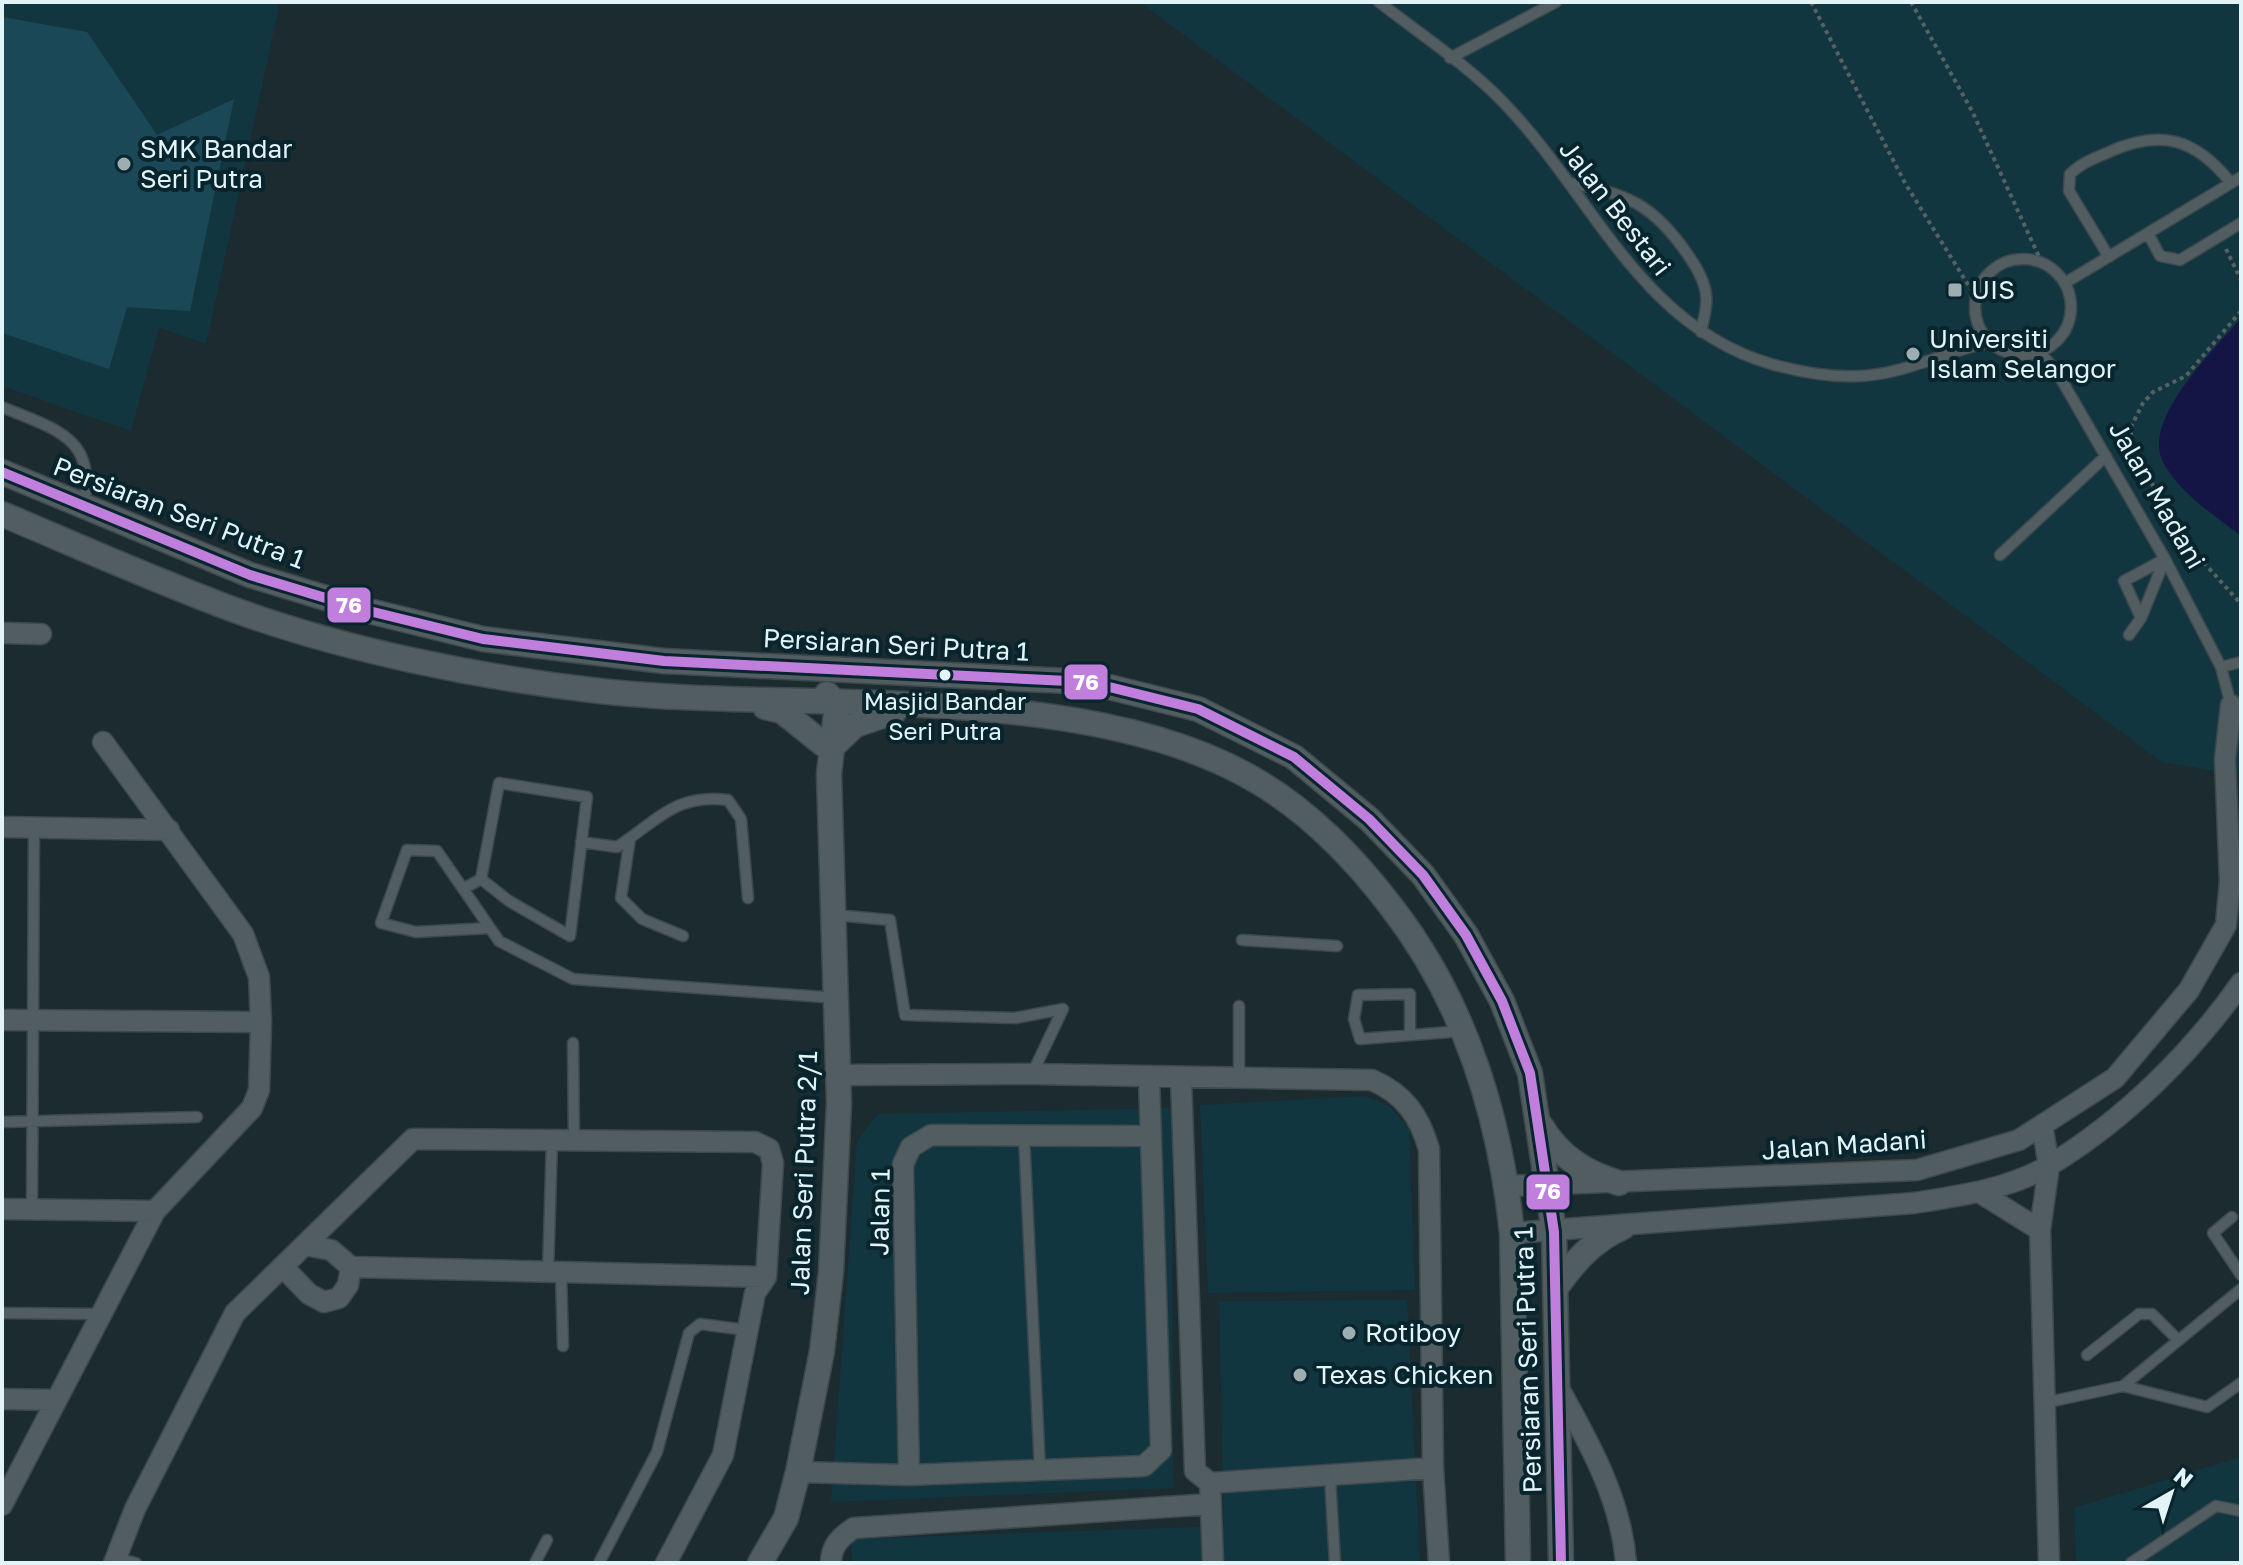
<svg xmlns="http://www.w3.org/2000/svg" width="2243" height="1565" font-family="'Golos Text',sans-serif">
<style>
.built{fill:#123640}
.green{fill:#1b4856}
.water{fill:#141544}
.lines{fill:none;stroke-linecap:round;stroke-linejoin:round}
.service-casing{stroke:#3c484c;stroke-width:13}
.minor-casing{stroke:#3c484c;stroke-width:23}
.tertiary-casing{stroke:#3c484c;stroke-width:27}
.path{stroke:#566164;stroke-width:4;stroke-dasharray:4 4;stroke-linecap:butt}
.service{stroke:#525d61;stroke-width:10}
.minor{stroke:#525d61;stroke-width:20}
.tertiary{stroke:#525d61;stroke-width:24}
.bus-1-casing{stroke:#08252e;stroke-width:16}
.bus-1{stroke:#c07fdc;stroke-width:10}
.poi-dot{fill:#9daeb3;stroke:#08252e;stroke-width:3}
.bus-dot{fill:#e3f4f9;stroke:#08252e;stroke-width:3}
.labels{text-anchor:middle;stroke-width:8;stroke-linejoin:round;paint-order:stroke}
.bus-label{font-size:24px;fill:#e3f4f9;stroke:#08252e}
.poi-label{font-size:26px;fill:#e3f4f9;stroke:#08252e;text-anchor:start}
.street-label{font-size:26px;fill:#e3f4f9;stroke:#08252e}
.line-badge{stroke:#08252e;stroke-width:3}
.badge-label{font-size:22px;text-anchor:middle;font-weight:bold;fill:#fff}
</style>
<rect width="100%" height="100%" fill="#1b2b30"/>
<path class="built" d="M2 2H280L206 344 159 327 131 431 2 386Z
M1140 2H2241V318L2181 390 2192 497 2241 536V775L2162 762Z
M1365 1096 1389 1106 1409 1129 1415 1290 1208 1293 1200 1105Z
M1172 1108 1173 1488 831 1502 857 1141 878 1114Z
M1407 1300 1420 1563H852L851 1539 1224 1526 1219 1301Z
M2241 1457V1563H2076L2074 1508Z"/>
<path class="green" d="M2 17 87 32 157 135 234 99 190 311 127 307 109 369 2 333Z"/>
<path class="water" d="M2241 318V536C2214 515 2181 494 2164 464 2139 422 2215 349 2241 318Z"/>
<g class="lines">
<defs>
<path id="service" d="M1379 2C1420 34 1466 64 1502 101 1592 193 1638 325 1771 364 1800 372 1830 378 1861 376 1904 374 1948 351 1990 342
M1450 58 1556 2
M1569 183C1627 193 1654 205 1688 255 1695 265 1705 282 1706 295 1708 306 1703 321 1701 332
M2148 233 2160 256 2180 260 2241 223
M2109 257 2069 191 2070 174C2081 163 2095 158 2109 152 2161 128 2196 139 2231 183
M1975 307a48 48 0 1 1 96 0a48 48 0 1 1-96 0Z
M2065 283 2241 177
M2040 352 2057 372 2165 559 2221 667 2231 705
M2 407C55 429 99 438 83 507
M2000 555 2106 456
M2141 618 2124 581 2165 559
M2129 635 2141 618 2165 559
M2221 667 2241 662
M630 838 621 898 642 919 683 936
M581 842 617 847C658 820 676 793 728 800L741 819 748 898
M463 889 481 879 509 901 570 936 587 797 499 783 481 879
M835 915 890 920 905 1015 1015 1018 1063 1009
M490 928 416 932 381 923 407 850 437 851 499 941 573 979 837 998
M1242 940 1337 946
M1410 1035V994L1358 995 1354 1019 1360 1039 1463 1031
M573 1043 574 1140
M1032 1074 1063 1009
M1239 1078V1006
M2 1122 197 1117
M1024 1136 1040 1470
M32 1209 34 828
M2232 1217 2213 1233 2241 1275
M548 1272 552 1140
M561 1272 563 1346
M2 1313 101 1314
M2087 1355 2139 1314H2152L2177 1339
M2123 1386 2241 1289
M2044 1403 2123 1386 2207 1407 2241 1383
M1330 1477 1335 1563
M115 1558 136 1563
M535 1563 547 1540
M599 1563 657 1452 689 1333 700 1324 746 1330
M2131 1563 2216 1506 2241 1511"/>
<path id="minor" d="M2 633 41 634
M2 827 169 830
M2 1020 261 1022
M838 1075 1032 1074 1372 1080C1404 1094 1419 1115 1429 1149L1433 1468 1439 1563
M1181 1078 1195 1471 1210 1483
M2042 1125 2049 1166 2040 1230 2049 1563
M1507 1186 1917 1170 2019 1140 2115 1078 2189 990 2226 925 2230 881 2225 759 2231 705
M1979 1192 2040 1230
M2 1209 155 1211
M1512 1233 1914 1203C1959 1196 2010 1189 2050 1165 2124 1120 2191 1054 2241 983
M305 1245 331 1250 351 1267 766 1277
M283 1267 309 1294 324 1302 339 1298 348 1285 351 1267
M1557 1385C1588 1441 1621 1498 1626 1563
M2 1399 56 1400
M798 1472 909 1475 1144 1466 1161 1450 1149 1078
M909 1475 903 1164 911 1147 931 1135 1151 1136
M2 1505 155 1211 252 1108 259 1090 261 1022 259 977 243 934 103 742
M114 1563 135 1509 235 1313 413 1139 755 1142 769 1149 773 1163 766 1277 755 1293 723 1455 666 1563
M831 1563C831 1546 840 1537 854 1528L1211 1504
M1213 1563 1210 1483 1433 1468"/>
<path id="tertiary" d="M2 472 250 575 365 610 483 639 664 661 1089 682 1198 709 1294 757 1369 819 1423 875 1466 935 1502 1001 1530 1073 1554 1232 1561 1563
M2 514C78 546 154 580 232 609 343 650 482 678 600 691 798 713 1088 678 1260 783 1313 815 1356 860 1393 909 1465 1003 1500 1117 1512 1233L1518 1563
M765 707 782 711 823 744
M834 745 855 725 894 712
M1541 1126C1560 1157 1585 1173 1619 1183
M1555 1289C1575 1261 1592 1241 1623 1227
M760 1563 786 1518 798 1472 822 1351 831 1272 839 1103 829 774 837 704 827 694"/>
</defs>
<use href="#service" class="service-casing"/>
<use href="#minor" class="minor-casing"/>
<use href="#tertiary" class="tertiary-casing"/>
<path class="path" d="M1811 2 1905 183 1975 296
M1911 2 1972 111 2041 261
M2226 249 2241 280
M2241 311 2186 376 2153 392 2143 403 2130 429 2136 457 2189 546 2241 604"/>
<use href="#service" class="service"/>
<use href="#minor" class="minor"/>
<use href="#tertiary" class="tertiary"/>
<defs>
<path id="bus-1" d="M2 472 250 575 365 610 483 639 664 661 1089 682 1198 709 1294 757 1369 819 1423 875 1466 935 1502 1001 1530 1073 1554 1232 1561 1563"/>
</defs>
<use href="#bus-1" class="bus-1-casing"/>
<use href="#bus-1" class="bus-1"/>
</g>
<g class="poi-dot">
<circle cx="124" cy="164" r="8"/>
<rect x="1947" y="282" width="16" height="16" rx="4"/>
<circle cx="1913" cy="354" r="8"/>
<circle cx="1349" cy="1333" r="8"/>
<circle cx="1300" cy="1375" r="8"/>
</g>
<circle class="bus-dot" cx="945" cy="675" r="7"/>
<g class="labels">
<g class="bus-label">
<text x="945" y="710">Masjid Bandar<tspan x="945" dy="30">Seri Putra</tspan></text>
</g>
<g class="poi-label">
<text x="140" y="158">SMK Bandar<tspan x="140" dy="30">Seri Putra</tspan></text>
<text x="1971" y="299">UIS</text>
<text x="1929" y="348">Universiti<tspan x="1929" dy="30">Islam Selangor</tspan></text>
<text x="1365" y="1342">Rotiboy</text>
<text x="1316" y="1384">Texas Chicken</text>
</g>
<g class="street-label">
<text transform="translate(1615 208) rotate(52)" y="9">Jalan Bestari</text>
<text transform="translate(2157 495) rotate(60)" y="9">Jalan Madani</text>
<text transform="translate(179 513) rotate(21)" y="9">Persiaran Seri Putra 1</text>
<text transform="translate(896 645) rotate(3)" y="9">Persiaran Seri Putra 1</text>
<text transform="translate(1844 1145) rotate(-4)" y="9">Jalan Madani</text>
<text transform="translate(804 1173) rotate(-88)" y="9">Jalan Seri Putra 2/1</text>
<text transform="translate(880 1212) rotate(-89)" y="9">Jalan 1</text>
<text transform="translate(1528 1360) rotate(-92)" y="9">Persiaran Seri Putra 1</text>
</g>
</g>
<g class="line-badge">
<rect x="326" y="586" width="46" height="38" rx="8" fill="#c07fdc"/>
<rect x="1063" y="663" width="46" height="38" rx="8" fill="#c07fdc"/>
<rect x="1525" y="1173" width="46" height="38" rx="8" fill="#c07fdc"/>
</g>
<g class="badge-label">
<text x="349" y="613">76</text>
<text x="1086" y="690">76</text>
<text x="1548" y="1199">76</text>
</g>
<rect width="2243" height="1565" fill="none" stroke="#e3f4f9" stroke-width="8"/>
<g transform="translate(2171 1493) rotate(39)" stroke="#08252e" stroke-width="6" paint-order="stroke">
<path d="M0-6L14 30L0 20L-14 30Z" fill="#e3f4f9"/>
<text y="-12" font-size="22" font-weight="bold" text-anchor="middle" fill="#e3f4f9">N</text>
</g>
</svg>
